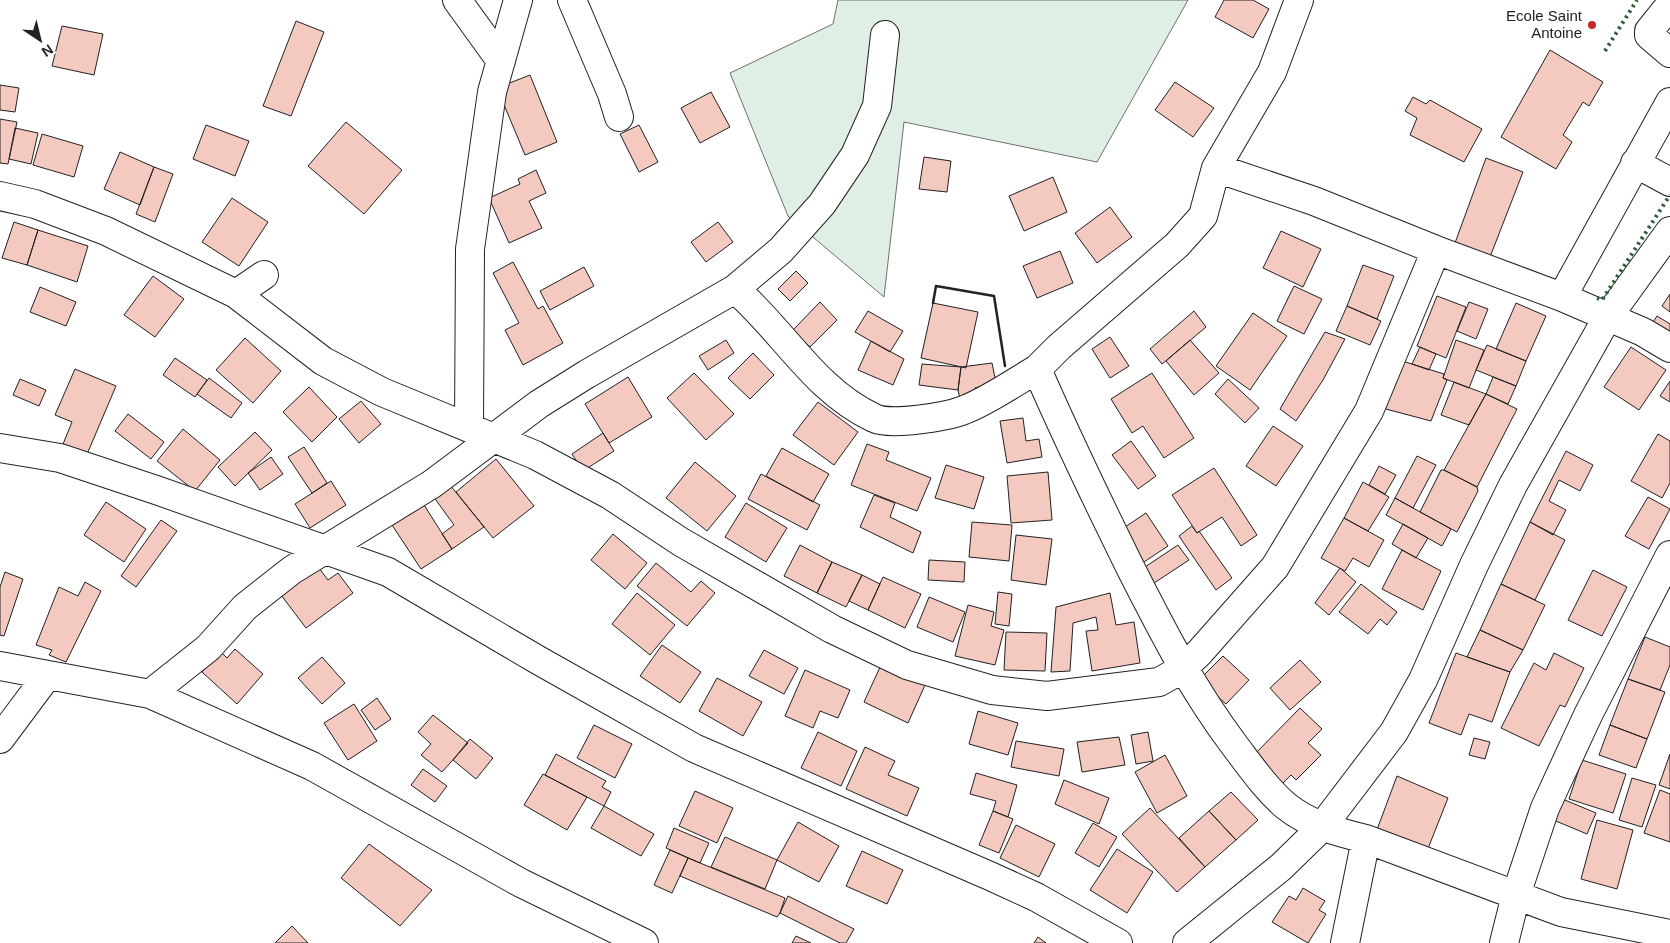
<svg xmlns="http://www.w3.org/2000/svg" width="1670" height="943" font-family="Arial,sans-serif">
<style>
.green{fill:#e0efe3;stroke:#6f6f6f}
.building{fill:#f3c9c0;stroke:#222}
.lines{fill:none;stroke-linecap:round;stroke-linejoin:round}
.minor-casing{stroke:#222;stroke-width:30}
.major-casing{stroke:#222;stroke-width:30}
.minor{stroke:#fff;stroke-width:28}
.major{stroke:#fff;stroke-width:28}
.hedge{stroke:#2f5e38;stroke-width:4;stroke-dasharray:2.5 4;stroke-linecap:butt}
.wall{stroke:#222;stroke-width:2.5}
.poi-dot{fill:#c62828;stroke:#fff;stroke-width:2}
.labels{text-anchor:middle;stroke-width:4;stroke-linejoin:round;paint-order:stroke}
.poi-label{font-size:15px;fill:#222;stroke:#fff;text-anchor:end}
</style>
<rect width="100%" height="100%" fill="#fff"/>
<path class="green" d="M838 0H1188L1097 162 904 122 884 297 788 216 730 73 833 24Z"/>
<path class="building" d="M1224 0H1253L1269 9 1253 38 1215 17Z
M296 21 324 32 291 116 263 106Z
M62 26 103 34 94 75 52 66Z
M1550 50 1603 82 1589 106 1583 102 1563 135 1572 142 1556 169 1501 137Z
M530 75 557 142 525 155 497 88Z
M1175 82 1214 108 1193 137 1155 110Z
M0 85 19 88 15 112 0 110Z
M711 92 730 127 700 143 681 108Z
M1413 97 1426 104 1430 100 1482 129 1464 162 1410 135 1417 118 1405 111Z
M0 119 17 122 8 164 0 163Z
M346 122 402 170 364 214 308 166Z
M206 125 249 141 235 176 193 159Z
M639 125 658 162 639 172 620 134Z
M15 128 38 133 31 164 9 159Z
M42 134 83 146 74 177 33 165Z
M120 152 154 167 140 205 104 189Z
M924 157 951 161 947 192 919 189Z
M1486 158 1523 172 1490 257 1455 243Z
M154 167 173 174 155 222 136 214Z
M536 170 546 193 529 201 542 228 509 243 489 198 520 184 518 179Z
M1053 177 1067 212 1024 231 1009 196Z
M232 198 268 222 239 266 202 242Z
M1110 207 1132 237 1097 263 1075 233Z
M14 222 38 230 27 265 2 258Z
M718 222 733 242 706 262 691 242Z
M38 230 88 246 77 282 27 265Z
M1281 231 1321 249 1303 287 1263 268Z
M1060 251 1073 283 1037 298 1023 266Z
M513 262 538 309 543 306 563 343 523 365 505 330 519 323 493 273Z
M1363 265 1394 276 1377 319 1347 306Z
M584 267 594 286 550 310 540 291Z
M796 271 808 283 790 301 778 289Z
M153 276 184 299 155 337 124 315Z
M1294 286 1322 299 1304 334 1277 321Z
M40 287 76 302 66 326 30 312Z
M1670 294V312L1662 306Z
M1437 296 1466 307 1446 358 1417 346Z
M820 302 837 320 810 347 793 330Z
M1469 302 1488 309 1476 339 1457 331Z
M933 303 978 312 966 368 921 358Z
M1516 303 1546 316 1526 361 1496 349Z
M1347 306 1381 321 1370 345 1336 331Z
M868 311 903 331 890 352 855 332Z
M1194 311 1206 327 1162 364 1150 349Z
M1253 313 1287 336 1250 390 1216 366Z
M1657 316 1670 324V343L1649 329Z
M1325 332 1345 339 1323 380 1296 421 1280 409Z
M1110 337 1129 366 1110 378 1092 349Z
M245 338 281 371 253 403 216 370Z
M726 340 734 353 708 370 699 356Z
M1190 340 1219 373 1194 395 1166 361Z
M1456 340 1484 350 1469 388 1443 378Z
M871 341 904 359 893 385 858 370Z
M1487 345 1526 361 1516 386 1476 370Z
M1420 347 1436 354 1429 370 1412 364Z
M1631 347 1666 370 1639 410 1604 387Z
M753 353 774 375 750 399 728 378Z
M175 358 207 380 195 397 163 375Z
M1399 360 1444 374 1443 378 1447 380 1431 421 1382 408Z
M992 363 996 383 975 388 976 396 960 399 958 390 961 367Z
M922 364 961 367 958 390 919 385Z
M75 369 116 386 85 459 61 449 72 422 55 415Z
M694 373 734 414 706 440 667 398Z
M1152 373 1194 438 1164 458 1143 426 1132 433 1111 399Z
M628 377 652 417 609 443 585 404Z
M1493 377 1516 386 1508 404 1486 394Z
M209 378 242 403 231 418 197 394Z
M20 379 46 390 39 406 13 395Z
M1228 379 1259 408 1245 423 1215 394Z
M1670 381V402L1660 396Z
M1454 382 1486 394 1469 425 1441 415Z
M309 387 337 417 312 442 283 412Z
M1486 394 1517 409 1477 487 1444 470Z
M361 401 381 424 359 443 339 419Z
M818 402 858 432 834 465 793 435Z
M128 414 164 442 151 459 115 431Z
M1023 418 1026 441 1039 439 1042 457 1007 463 1000 421Z
M1273 426 1303 446 1276 486 1246 466Z
M183 429 220 460 195 491 157 461Z
M255 432 272 450 235 486 218 467Z
M603 433 614 451 583 471 572 454Z
M1658 434 1670 441V483L1662 498 1631 481Z
M1131 441 1156 476 1138 489 1112 455Z
M867 444 889 452 886 460 931 478 917 511 851 485Z
M304 447 327 483 312 493 288 457Z
M782 448 829 474 813 502 766 476Z
M1566 451 1593 465 1580 491 1559 480 1549 501 1566 510 1553 535 1530 522Z
M1417 456 1436 465 1413 508 1395 498Z
M271 457 283 474 260 490 248 473Z
M496 459 534 506 493 538 456 492Z
M695 462 736 496 707 531 666 498Z
M946 465 984 477 974 509 935 498Z
M1379 466 1396 475 1385 494 1369 485Z
M1214 468 1257 535 1241 546 1222 517 1197 533 1172 495Z
M1441 470H1444L1477 487 1478 491 1457 532 1420 512Z
M1048 472 1052 520 1011 523 1007 476Z
M761 474 820 505 807 530 748 499Z
M331 481 346 505 310 528 295 504Z
M1363 482 1389 497 1368 531 1344 518Z
M450 485 484 527 452 549 442 534 454 525 433 496Z
M874 495 895 503 890 517 921 532 913 553 860 527Z
M1648 497 1670 509 1649 549 1625 536Z
M1395 498 1451 529 1442 546 1386 515Z
M106 502 146 529 124 562 84 535Z
M746 503 787 528 766 562 725 537Z
M424 505 452 549 421 569 392 525Z
M1146 513 1168 546 1141 564 1119 531Z
M1344 518 1384 540 1369 567 1353 558 1345 571 1321 558Z
M161 520 177 531 136 587 121 576Z
M972 522 1012 525 1009 561 969 557Z
M1530 522 1565 540 1535 600 1501 584Z
M1403 524 1428 538 1416 558 1392 544Z
M1192 526 1197 533 1199 531 1232 578 1216 590 1179 536Z
M613 534 647 563 625 589 591 560Z
M1016 535 1052 539 1046 585 1011 580Z
M800 545 832 562 817 593 784 576Z
M1178 545 1189 560 1148 587 1139 571Z
M1402 550 1441 571 1423 610 1382 589Z
M929 560 965 562 964 582 928 580Z
M832 562 862 575 846 607 817 593Z
M315 563 328 580 338 573 353 593 306 628 278 591Z
M656 563 691 592 701 581 715 593 687 626 637 586Z
M1340 568 1356 582 1329 615 1315 603Z
M1593 570 1627 587 1602 636 1568 620Z
M5 572 23 579 4 636 0 635V587Z
M862 575 880 584 868 610 849 601Z
M883 577 921 594 905 628 868 610Z
M85 582 101 591 66 662 49 655 52 650 36 645 59 587 78 596Z
M1361 584 1397 612 1387 625 1380 619 1368 634 1339 612Z
M1501 584 1545 605 1523 650 1480 630Z
M998 592 1012 594 1009 626 995 624Z
M637 593 675 625 650 655 612 624Z
M1110 593 1116 625 1134 622 1140 663 1092 671 1086 631 1098 630 1096 617 1073 623 1070 671 1051 672 1056 607Z
M929 597 965 612 953 642 917 627Z
M968 605 994 612 991 626 1004 630 995 665 955 656Z
M1480 630 1523 650 1510 672 1467 657Z
M1006 632 1047 633 1045 671 1004 670Z
M1645 637 1670 647V665L1660 690 1628 679Z
M662 645 701 672 680 703 640 676Z
M235 649 263 674 237 704 202 672 220 651 227 658Z
M764 650 798 668 784 694 749 676Z
M1456 653 1510 672 1492 722 1469 714 1461 735 1429 723Z
M1554 653 1584 668 1565 707 1560 705 1539 746 1501 728 1534 663 1546 670Z
M1223 656 1249 680 1226 704 1199 680Z
M322 657 345 683 322 704 298 678Z
M1300 660 1321 682 1290 710 1270 688Z
M881 665 925 685 908 723 864 702Z
M805 670 850 690 838 718 820 711 813 728 785 716Z
M717 678 762 702 743 736 699 711Z
M1628 679 1665 692 1647 739 1610 725Z
M377 698 391 719 375 730 361 710Z
M354 704 377 741 348 760 324 723Z
M1300 708 1322 729 1308 743 1321 755 1296 780 1291 775 1279 787 1250 759Z
M978 711 1018 723 1008 755 969 744Z
M433 715 468 743 442 772 421 755 431 744 418 732Z
M594 725 632 744 615 778 577 758Z
M1610 725 1647 739 1636 768 1599 755Z
M818 732 857 751 841 786 801 768Z
M1148 732 1153 761 1136 764 1131 735Z
M1119 737 1125 765 1082 772 1077 742Z
M1474 738 1490 742 1485 759 1469 755Z
M470 739 493 758 476 779 453 760Z
M1016 741 1064 749 1059 776 1011 767Z
M865 747 895 761 888 775 919 788 907 816 846 789Z
M556 754 606 781 602 787 611 792 604 806 545 775Z
M1670 754V789L1659 785Z
M1165 755 1187 796 1157 813 1135 772Z
M1582 760 1626 774 1613 813 1569 799Z
M423 769 447 786 435 802 411 785Z
M976 773 1017 785 1008 817 993 811 996 801 970 794Z
M543 774 587 797 567 830 524 805Z
M1397 776 1448 798 1427 851 1375 835Z
M1632 778 1656 785 1642 827 1619 820Z
M1064 780 1109 798 1099 824 1055 804Z
M1660 790 1670 794V842L1644 833Z
M695 791 733 808 717 843 679 826Z
M1231 792 1258 820 1236 840 1209 811Z
M1560 798 1596 813 1587 834 1551 819Z
M604 806 654 834 641 856 591 828Z
M1150 808 1205 867 1177 892 1122 834Z
M993 811 1013 819 999 853 979 845Z
M1209 811 1236 840 1205 867 1179 838Z
M1597 820 1633 830 1617 889 1581 879Z
M798 822 839 846 819 882 777 860Z
M1093 823 1117 837 1099 867 1075 853Z
M1016 825 1055 844 1039 877 1000 858Z
M674 828 709 843 700 863 666 848Z
M725 837 777 860 765 889 711 867Z
M369 844 432 890 400 926 341 878Z
M1117 849 1153 872 1127 913 1090 890Z
M670 850 688 858 672 893 654 885Z
M862 851 903 870 887 904 846 886Z
M688 858 785 898 780 913 777 917 680 876Z
M1303 888 1325 901 1319 910 1326 914 1308 943 1272 922 1289 896 1296 900Z
M788 896 854 929 846 943H840L780 913Z
M292 926 308 943H275Z
M796 936 811 943H792Z
M1038 937 1046 943H1034Z"/>
<g class="lines">
<defs>
<path id="minor" d="M457 0 501 61
M572 0 612 94 619 117
M1299 0 1272 72 1216 168 1203 216 1177 245 1059 347 1037 369C1066 436 1098 502 1130 567 1162 630 1192 689 1235 746 1251 767 1266 789 1286 806 1310 825 1337 832 1366 839L1345 943
M1670 5 1649 31V35L1670 53
M1635 163 1670 182
M1216 168 1314 201 1436 250 1562 297 1643 332 1670 348
M0 196 35 204 106 231 236 294 323 361 382 392 535 455 610 495 681 542 832 629 907 665 992 690 1047 696 1159 682 1182 669 1199 653 1275 567 1369 411 1436 250
M735 289C782 329 815 391 874 418 890 426 946 417 964 410 986 402 1015 382 1037 369
M236 294 264 275
M1562 297 1670 102
M469 428 470 249 492 92 518 0
M0 448 60 458 159 491 388 572 538 660 694 748 990 876 1036 897 1118 943
M0 666 150 694 312 766 521 883 644 943
M150 694 208 648 245 607 292 570 432 484 539 404 587 374 735 289 781 250 822 204 855 155 877 106 885 35
M0 739 47 676
M1366 839 1561 912 1670 934
M1504 943 1516 895 1545 808 1588 715 1670 555"/>
<path id="major" d="M1187 943 1281 867 1321 828 1394 732 1423 680 1474 565 1513 485 1607 318 1670 231"/>
</defs>
<use href="#minor" class="minor-casing"/>
<use href="#major" class="major-casing"/>
<use href="#minor" class="minor"/>
<use href="#major" class="major"/>
<path class="hedge" d="M1605 51 1637 0
M1597 298 1602 300 1670 195"/>
<path class="wall" d="M933 303 936 286 994 296 1005 366"/>
</g>
<circle class="poi-dot" cx="1592" cy="25" r="5"/>
<g class="labels">
<g class="poi-label">
<text x="1582" y="21">Ecole Saint<tspan x="1582" dy="17">Antoine</tspan></text>
</g>
</g>
<g transform="translate(40 40) rotate(145)" stroke="#ffffff" stroke-width="4" paint-order="stroke">
<path d="M0-4L9 19L0 12L-9 19Z" fill="#222222"/>
<text y="-8" font-size="14" font-weight="bold" text-anchor="middle" fill="#222222">N</text>
</g>
</svg>
